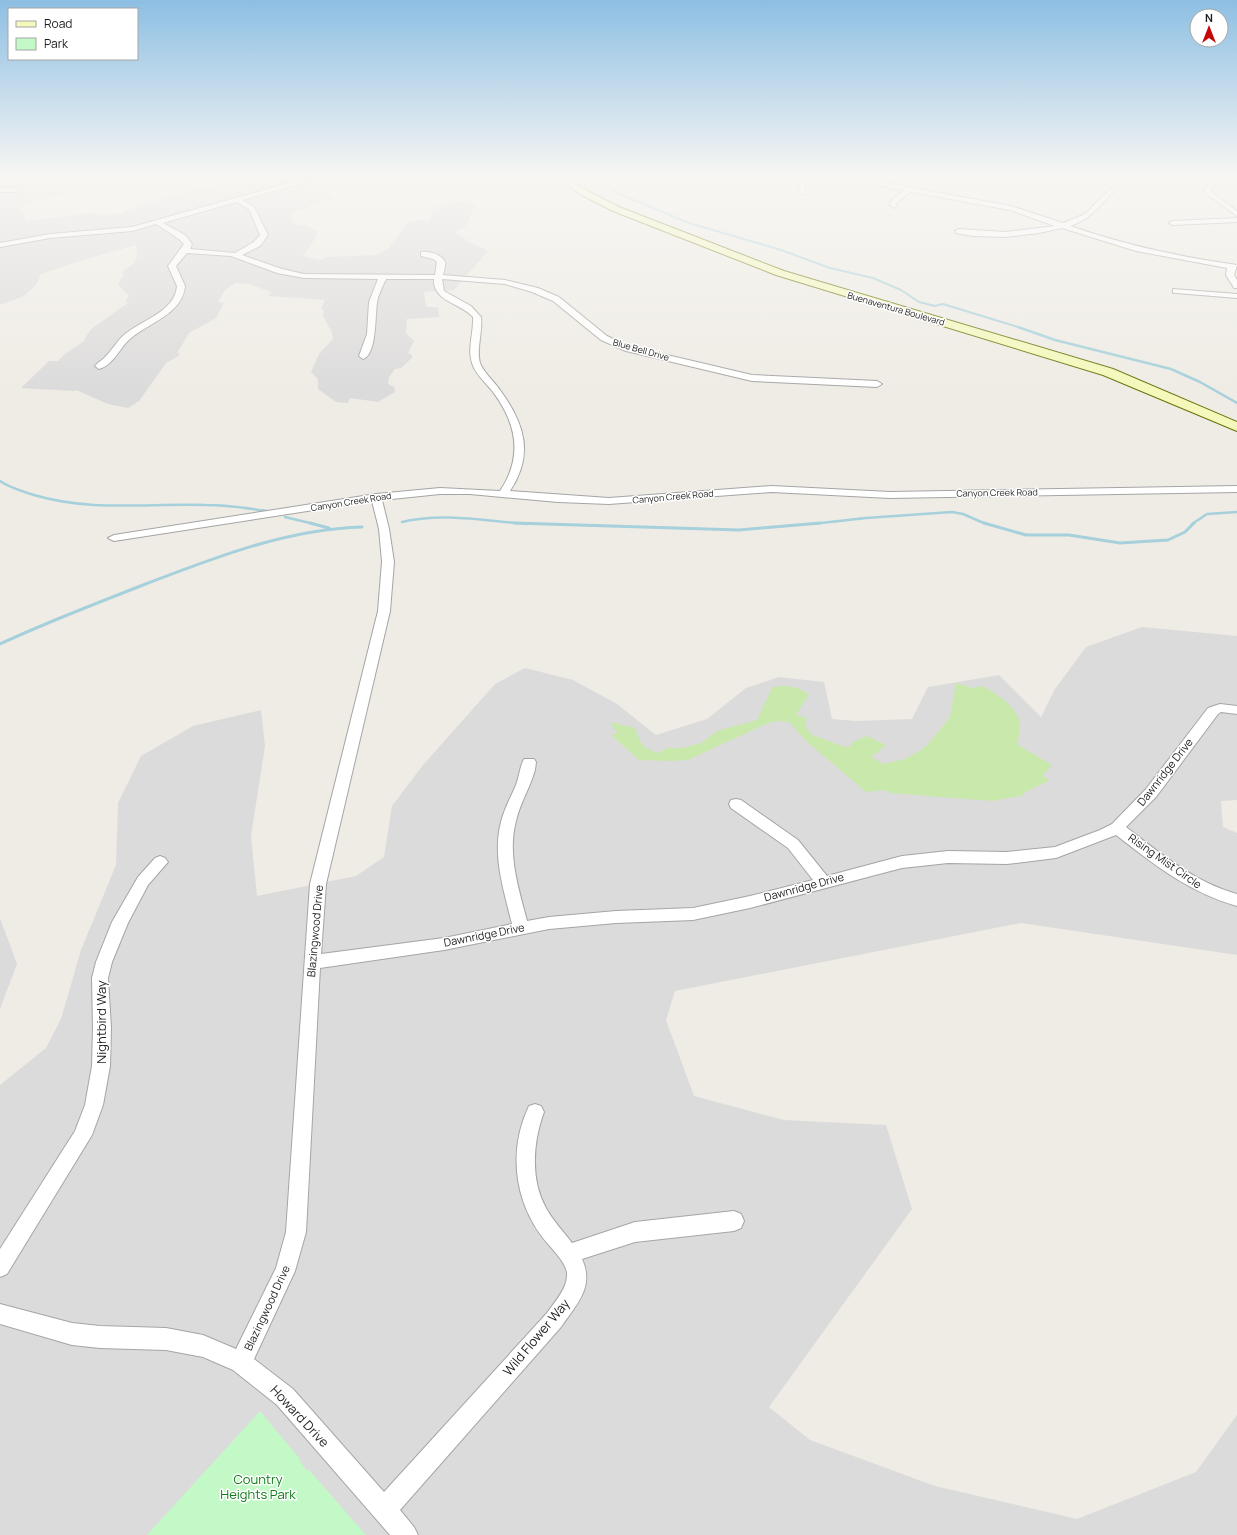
<svg xmlns="http://www.w3.org/2000/svg" width="1237" height="1535" font-family="Manrope,sans-serif">
<style>
.residential{fill:#dcdbdb}
.grass{fill:#c9e8ac}
.park{fill:#c3f8c7}
.lines{fill:none;stroke-linecap:round;stroke-linejoin:round}
.stream-far2{stroke:#a6d0db;stroke-width:2}
.stream-far1{stroke:#a6d0db;stroke-width:2.5}
.stream{stroke:#a6d0db;stroke-width:3}
.minor-casing{stroke:#a5a5a5;stroke-width:2}
.tertiary-casing{stroke:#a5a5a5;stroke-width:2}
.secondary-casing{stroke:#677308;stroke-width:2}
.minor{fill:#fff;fill-rule:evenodd}
.tertiary{fill:#fff;fill-rule:evenodd}
.secondary{fill:#f5f8ba;fill-rule:evenodd}
.labels{text-anchor:middle;stroke-width:3;stroke-linejoin:round;paint-order:stroke}
.far-street-label{font-size:9px;fill:#1e1e1e;stroke:#fff}
.street-label{font-size:11px;fill:#1e1e1e;stroke:#fff}
.near-street-label{font-size:13px;fill:#1e1e1e;stroke:#fff}
.near-park-label{font-size:13px;fill:#0f7a18;stroke:#fff}
</style>
<rect width="100%" height="100%" fill="#efece5"/>
<path class="residential" d="M0 177 66 179 76 184 109 180 106 184 27 202 19 209 25 217V221L91 213 102 215 122 213 137 206 191 190 267 177H388L383 183 364 184 331 189 326 193 335 198 310 205V207L291 214 292 220 298 226 304 224 317 231V236L303 256 322 260 324 257 376 255 389 248 407 223 419 220H430L434 208 454 202 472 203 475 206 466 226 455 232 468 241 488 251 454 290 424 292 426 307H438L439 317 407 319 406 333 414 341 408 353 412 355V358L401 368 395 369 389 377 388 384 394 387 395 392 378 402 350 398 348 403 336 402 318 389V379L311 372 319 354 333 339 332 332 323 316 324 311 321 308 325 300 268 296 271 292 249 284 235 283 225 290 218 302 224 303 216 318 189 333 177 353H180L177 357 166 363 139 401 128 408 108 404 76 390 74 391 21 388 49 361H58L66 353 83 342 90 330 129 302H125L129 296 118 284 124 274 121 273 133 264 137 257 136 245 83 260 41 274 36 285 24 296 0 305Z
M1142 627 1237 636V800L1221 801 1223 827 1237 833V955L1021 923 675 991 666 1020 694 1096 784 1120 886 1125 912 1209 769 1407 810 1440 935 1486 1077 1519 1196 1472 1237 1415V1535H0V1085L46 1048 61 1019 81 950 116 865 118 803 141 756 193 726 261 710 265 746 251 836 257 896 356 876 384 857 392 806 423 765 495 684 525 668 573 680 617 704 656 735 707 719 746 688 779 677 824 682 832 719 856 721 912 719 928 687 999 675 1041 717 1055 689 1086 647Z
M0 918 17 964 0 1009Z"/>
<path class="grass" d="M956 683 973 688 982 686C996 693 1014 704 1019 720 1021 728 1018 737 1018 745L1052 765 1043 775 1049 781 1023 793 1025 795 992 801 890 793 887 790 866 792 806 741 789 722 778 721 768 723 688 760 670 761 639 760 611 735 617 733 610 722 635 728C641 744 641 747 658 753L667 748H683L701 743 717 731 757 720 772 688C785 683 797 687 809 694L796 715 807 718 805 726 812 735 848 748 853 742 867 736 886 745 871 757 883 764 905 759 921 750 929 743 950 717Z"/>
<path class="park" d="M260 1411 300 1459 299 1460 307 1471 309 1470 366 1535H147Z"/>
<g class="lines">
<path class="stream-far2" d="M607 177 611 189 617 193 689 223 781 250 830 268 873 278 901 290 919 302 935 306 943 304 1021 328"/>
<path class="stream-far1" d="M1018 327 1055 340 1171 369 1200 382 1237 403
M0 481C10 488 22 491 34 495 91 512 148 503 206 505 227 505 247 508 267 511
M285 517 314 524
M402 522C442 512 486 521 527 524
M812 524 866 518 952 512 963 514 986 524
M1192 524 1207 514 1237 512"/>
<path class="stream" d="M310 523 329 528
M514 523 739 530 820 523
M984 523 1026 535H1069L1120 543 1168 540 1185 532 1194 523
M0 644C47 622 95 604 143 585 213 558 287 529 362 527"/>
<defs>
<path id="minor" d="M804 177H810L804 187 806 193 803 195 800 193 798 187Z
M817 177 864 179 1011 206 1063 223 1085 214 1110 189H1114V191C1100 205 1090 220 1070 226 1125 245 1180 257 1237 265L1234 275 1237 280V288H1234L1226 275 1227 268 1136 251 1062 228 1039 233 1005 237 973 236 956 233 955 231 959 229 1005 232 1055 226 1010 210 911 192 896 203 897 206 894 208 890 205V202L904 190 864 183 820 179Z
M1215 177H1221L1210 190 1211 192 1237 211V216L1205 193 1204 190Z
M303 179 305 180V182L242 200 254 207 268 235 260 246 242 255 282 269 304 274 435 275 437 262 433 259 421 256V252C428 251 442 254 445 262 446 265 444 271 443 275L505 280 538 288 559 297 607 336 629 346 752 375 877 381 882 384 877 387 752 381 626 351 601 340 553 301 532 292 505 284 442 279 444 291 471 306 481 317C483 332 476 348 480 363 484 373 494 381 500 390 525 424 534 455 510 491L609 498 772 486 890 492 1237 486V492L890 498 772 492 609 504 558 502 470 494H440L382 500 389 529 394 562 390 611 326 884 321 954 444 938 512 924C504 891 492 856 501 822 504 809 511 797 516 785 519 777 520 766 524 759H534L536 762 535 770C530 788 520 803 516 821 507 855 519 889 527 921L549 917 616 911 693 908 750 896 813 880 788 848 731 808 729 804 731 800 736 799 741 800 798 840 827 876 902 856 948 851 1007 852 1055 847 1100 830 1112 824 1146 789 1208 708 1220 704 1237 706V714L1221 712 1218 714 1156 797 1126 827C1161 854 1194 882 1237 894V906C1188 892 1155 865 1116 835L1056 858 1007 864 948 863 902 868 750 908 693 920 616 923 549 929 444 950 320 968 306 1232 295 1271 254 1359 293 1389 384 1492 547 1313C555 1301 568 1288 567 1273 566 1262 550 1247 543 1238 514 1200 508 1150 529 1106L535 1104 541 1106 544 1112C533 1142 530 1179 546 1208 553 1221 563 1231 572 1243L635 1222 734 1211 741 1214 744 1221 741 1228 734 1231 635 1242 582 1259C595 1287 576 1305 561 1327L400 1510 414 1527 418 1535H390L277 1405 233 1370 203 1357 166 1350 100 1348 72 1345 0 1324V1304L72 1323 100 1326 166 1328 203 1335 236 1349 276 1268 286 1232 310 884 378 611 382 562 379 529 372 501 114 541 108 538 114 535 376 494 440 488 500 491C523 457 517 424 493 392 486 383 475 374 472 363 467 348 474 332 473 317 462 304 432 301 434 279H386C383 286 378 295 377 303 375 314 377 355 363 359L359 356 367 334 369 302 378 279 304 278 277 273 231 256 187 253 176 266 185 286C183 314 148 323 130 339 119 348 114 365 99 369L95 366C98 362 103 360 106 356 113 349 117 341 124 335 141 320 175 312 177 286L168 266 184 244 179 239 156 224 132 231 50 238 0 247V243L50 234 132 227ZM236 202 249 209 260 235 254 242 235 253 190 249 192 244 185 235 163 223Z
M0 188H16L19 190 16 192H0Z
M1237 218V222L1173 225 1169 223 1173 221Z
M1173 289 1237 294V298L1176 293H1173Z
M160 856 165 858 168 862 148 885 128 923 112 962 108 978 111 1028 110 1066 103 1105 92 1135 7 1274 0 1277V1249L75 1131 85 1105 92 1066 93 1028 92 978 96 962 112 922 138 877 155 858Z"/>
<path id="tertiary" d="M515 177H555L551 180H519Z"/>
<path id="secondary" d="M558 177H567L586 190 619 207 784 271 1113 369 1237 422V431L1103 375 776 275 613 211 580 194Z"/>
</defs>
<use href="#minor" class="minor-casing"/>
<use href="#tertiary" class="tertiary-casing"/>
<use href="#secondary" class="secondary-casing"/>
<use href="#minor" class="minor"/>
<use href="#tertiary" class="tertiary"/>
<use href="#secondary" class="secondary"/>
</g>
<linearGradient id="sky" x2="0" y2="1"><stop stop-color="#8dbfe3"/><stop offset="0.45" stop-color="#f8f6f3"/><stop offset="1" stop-color="#f8f6f3" stop-opacity="0"/></linearGradient>
<rect width="1237" height="391" fill="url(#sky)"/>
<g class="labels">
<g class="far-street-label">
<text transform="translate(896 309) rotate(16)" y="3">Buenaventura Boulevard</text>
<text transform="translate(641 350) rotate(16)" y="3">Blue Bell Drive</text>
<text transform="translate(997 493) rotate(-1)" y="3">Canyon Creek Road</text>
<text transform="translate(673 497) rotate(-5)" y="3">Canyon Creek Road</text>
<text transform="translate(351 502) rotate(-9)" y="3">Canyon Creek Road</text>
</g>
<g class="street-label">
<text transform="translate(1165 772) rotate(-52)" y="4">Dawnridge Drive</text>
<text transform="translate(1165 861) rotate(35)" y="4">Rising Mist Circle</text>
<text transform="translate(804 887) rotate(-15)" y="4">Dawnridge Drive</text>
<text transform="translate(315 931) rotate(-85)" y="4">Blazingwood Drive</text>
<text transform="translate(484 935) rotate(-11)" y="4">Dawnridge Drive</text>
<text transform="translate(267 1308) rotate(-65)" y="4">Blazingwood Drive</text>
</g>
<g class="near-street-label">
<text transform="translate(101 1022) rotate(-90)" y="5">Nightbird Way</text>
<text transform="translate(536 1337) rotate(-50)" y="5">Wild Flower Way</text>
<text transform="translate(300 1416) rotate(47)" y="5">Howard Drive</text>
</g>
<g class="near-park-label">
<text x="258" y="1484">Country<tspan x="258" dy="15">Heights Park</tspan></text>
</g>
</g>
<rect x="8" y="8" width="130" height="52" fill="#ffffff" stroke="#a5a5a5"/>
<rect x="16" y="21" width="20" height="6" fill="#f5f8ba" stroke="#a5a5a5"/>
<text x="44" y="28" font-size="12" fill="#1e1e1e">Road</text>
<rect x="16" y="38" width="20" height="12" fill="#c3f8c7" stroke="#a5a5a5"/>
<text x="44" y="48" font-size="12" fill="#1e1e1e">Park</text>
<g transform="translate(1209 28)"><circle r="19" fill="#ffffff" stroke="#a5a5a5"/>
<path d="M0-3L7 15L0 10L-7 15Z" fill="#c70606"/>
<text y="-6" font-size="11" font-weight="bold" text-anchor="middle" fill="#1e1e1e">N</text>
</g>
</svg>
